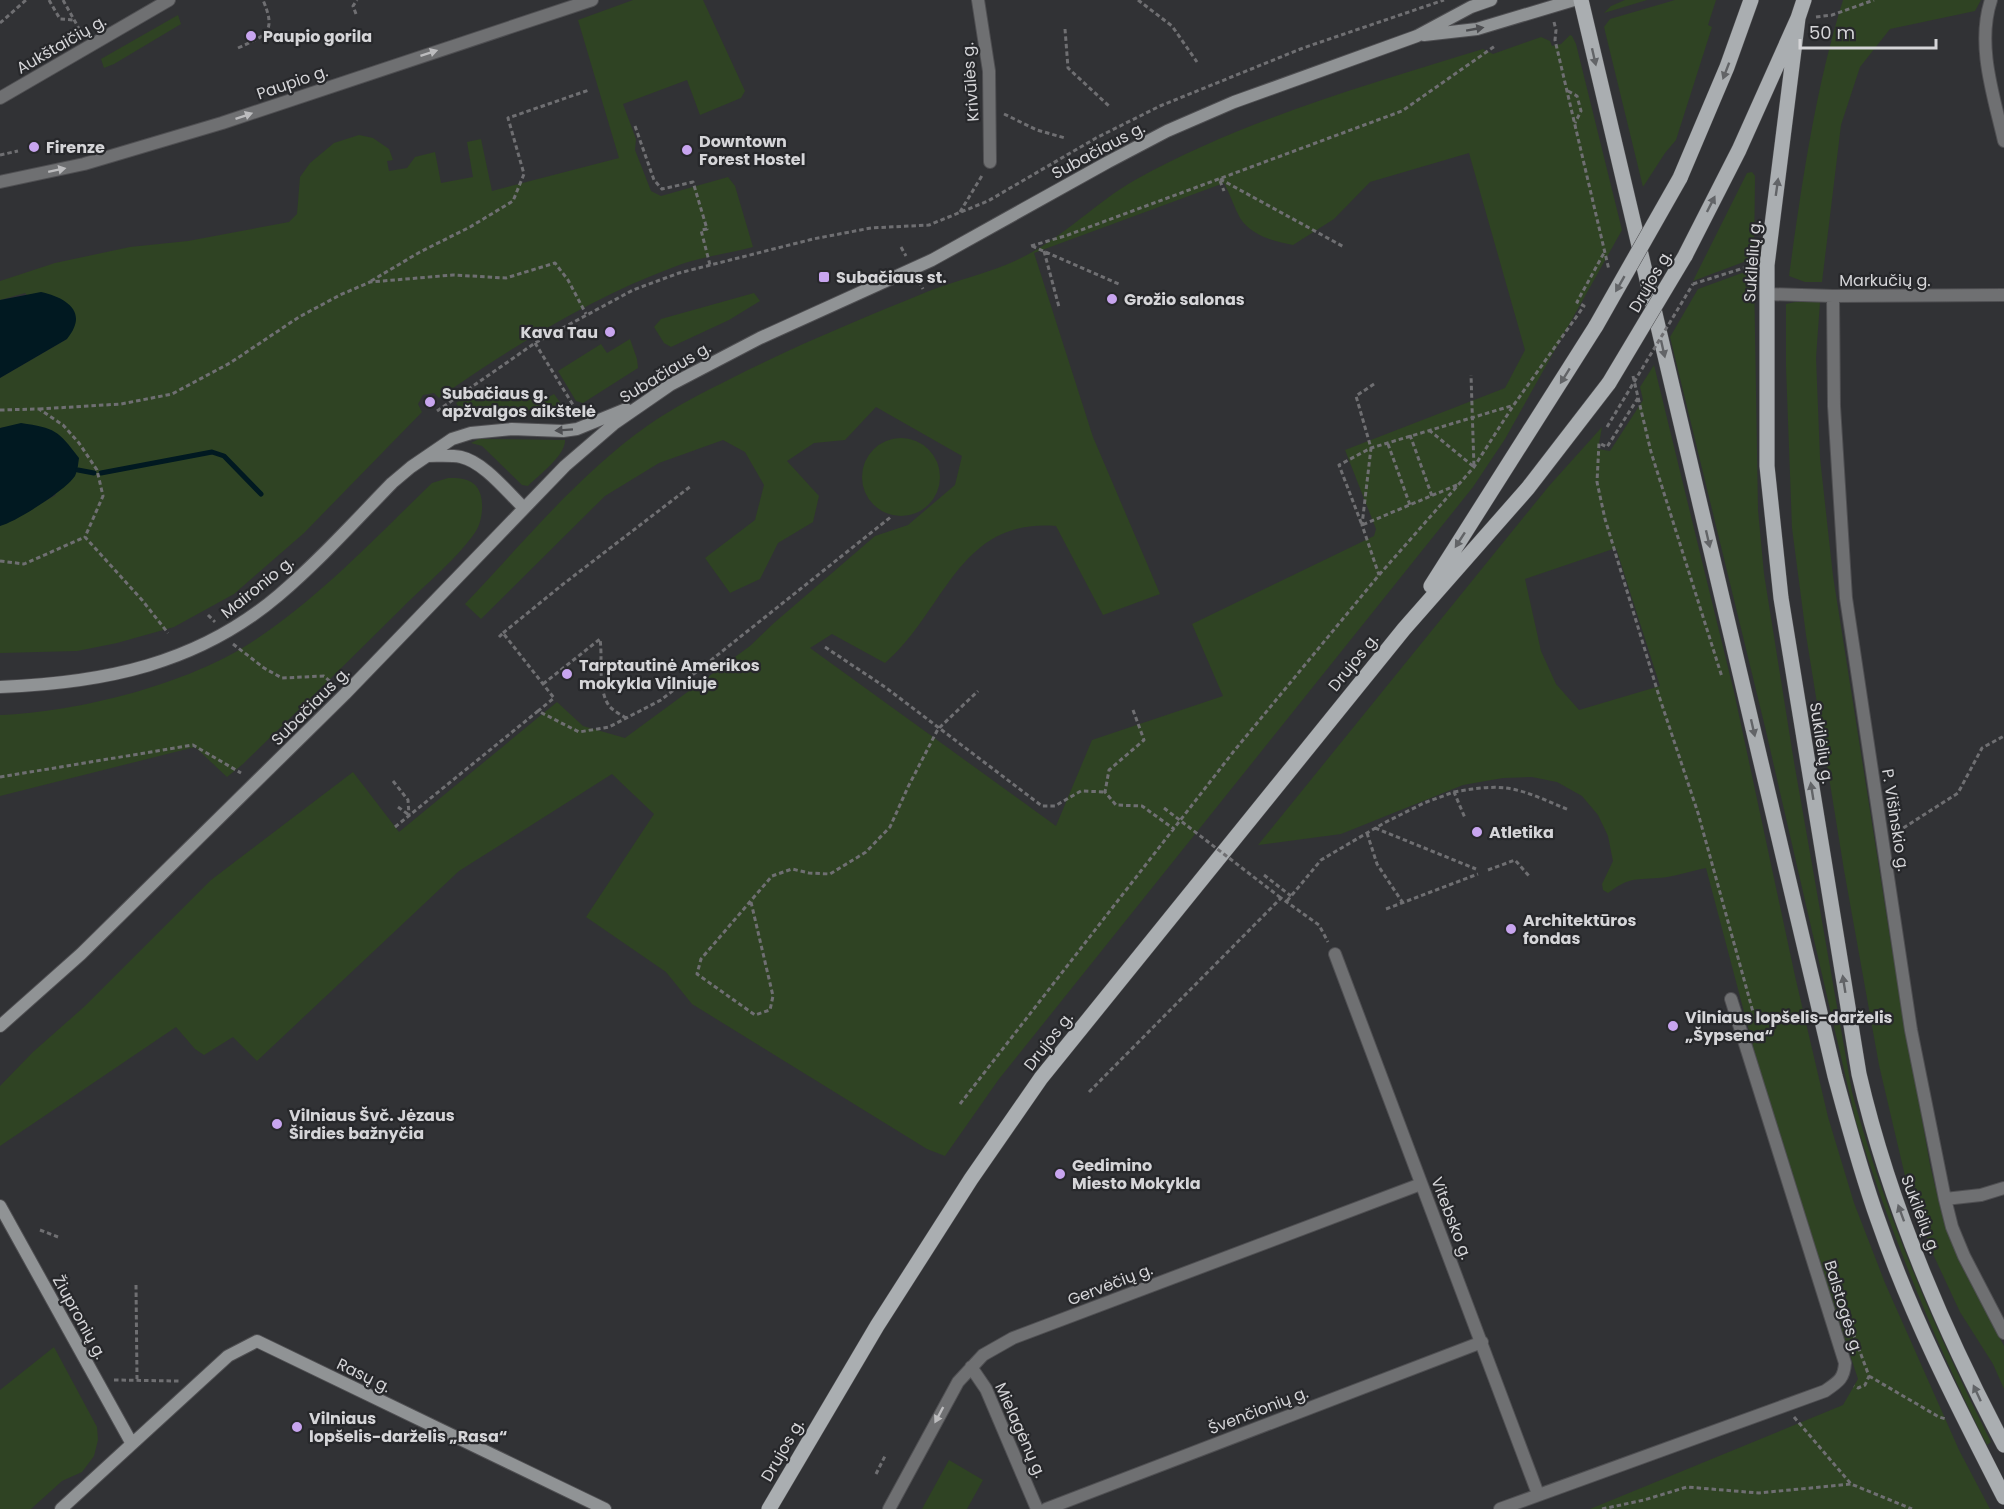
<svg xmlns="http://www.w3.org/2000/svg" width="2004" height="1509" font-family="Poppins,sans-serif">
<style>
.green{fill:#2f4323;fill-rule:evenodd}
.water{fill:#011921}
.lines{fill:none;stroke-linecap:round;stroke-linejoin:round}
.stream{stroke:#011921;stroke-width:5}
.minor-casing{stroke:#4f4f52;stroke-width:14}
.secondary-casing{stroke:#4f4f52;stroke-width:14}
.primary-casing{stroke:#4f4f52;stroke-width:16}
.path{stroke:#6f6f72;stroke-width:3;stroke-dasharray:4.5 3;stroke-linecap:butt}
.minor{stroke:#6f7072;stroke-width:12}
.secondary{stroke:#909395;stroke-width:12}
.primary{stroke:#aaaeb1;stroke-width:15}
.primary-bridge-casing{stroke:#4f4f52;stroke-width:16;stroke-linecap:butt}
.path-bridge{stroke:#6f6f72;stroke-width:3;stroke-dasharray:4.5 3;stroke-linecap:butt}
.primary-bridge{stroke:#aaaeb1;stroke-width:15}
.oneway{fill:#4c4d50}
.oneway2{fill:#bcbcbe}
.oneway3{fill:#626467}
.poi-dot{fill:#c8a5ef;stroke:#27282b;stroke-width:2}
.labels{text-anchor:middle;stroke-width:4.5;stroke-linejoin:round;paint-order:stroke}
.poi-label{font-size:16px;font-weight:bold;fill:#d5d5d8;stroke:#27282b;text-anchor:start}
.street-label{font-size:16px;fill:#d5d5d8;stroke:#27282b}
</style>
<rect width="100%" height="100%" fill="#313235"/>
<path class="green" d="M633 0H703L745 91 741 98 700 115 687 80 623 104 636 139 635 150 651 191 661 196 728 177 735 186 753 247C727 254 699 257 674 267 590 298 512 347 439 398L434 393 423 395 418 404 422 412 304 533 234 594 174 627 117 643 77 651 0 653V526L56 495 4 427 0 428V378L67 339 25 293 0 300V281L55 263 130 247 188 241 289 222 297 214 300 177 310 163 334 143 359 135 373 138 389 149 393 160 387 161 389 171 407 168 415 157 435 152 441 183 473 177 467 142 481 139 492 191 619 158 578 20Z
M1625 0H1647L1604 13 1611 6Z
M1675 0H1716L1708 25 1712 27 1676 140 1665 153 1643 187 1604 27 1610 19Z
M1843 0H1981L1975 11 1890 29 1860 67 1841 125 1822 282H1805L1789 276C1802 183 1815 90 1843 0Z
M178 15 181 24 114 64 104 68 101 59Z
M1570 35 1572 36 1576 44 1622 230 1505 439 1473 487 999 1079 945 1156 927 1149 692 1004 666 972 586 917 654 814 612 774 459 871 257 1061 233 1037 204 1055 195 1049 176 1027 0 1146V1086L33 1052 85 1006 211 880 353 772 399 832 557 702 583 726 625 738 750 646 774 623 875 536 908 525 955 485 962 456 876 407 845 440 814 443 787 461 819 496 813 522 778 543 760 579 730 593 705 558 755 520 764 485 745 452 723 440 659 463 605 496 481 619 465 604C523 543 578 475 647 426 674 407 704 392 734 377 797 345 863 318 929 291 960 279 994 272 1023 257 1064 237 1096 202 1135 180 1243 120 1366 85 1483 49L1493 54 1541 37 1550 41 1552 46 1561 44ZM1469 153 1525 350 1505 388 1345 450 1376 529 1374 536 1192 624 1223 696 1092 740 1056 826 810 648 832 634 885 663C945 612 958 518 1056 526L1103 615 1160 594 1093 437 1034 253 1224 183C1230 194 1234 207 1240 218 1252 236 1273 241 1293 245L1334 219 1370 182Z
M1752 172 1755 176 1754 260H1749L1693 281 1747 173Z
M1742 273H1754L1758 510 1764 574 1794 762 1852 1092C1885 1214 1935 1330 1991 1442L1987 1445C1934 1341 1891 1234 1856 1122L1765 727 1670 337 1698 289Z
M754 293 760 301 729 320 671 347 664 343 654 327 661 319Z
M1795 302H1820L1816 358 1820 458 1833 576 1891 944 1930 1165 1941 1211 1959 1259 2004 1346V1389L1993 1364 1960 1312 1932 1252 1905 1176 1879 1065 1844 870 1806 635 1792 528 1786 367V304Z
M630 339 637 359 638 368 583 403 576 401 558 371 601 344 607 353Z
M1654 365 1734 692 1795 976 1828 1117 1854 1203 1885 1283 1959 1450 1990 1509H1590L1843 1405 1858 1379 1771 1114 1706 868C1690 871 1674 877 1658 878 1633 880 1630 877 1608 893L1603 890 1602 884 1613 861 1608 836 1598 815 1582 796 1557 782 1532 777 1503 778 1463 785 1341 834 1258 845 1549 486 1602 427 1598 449 1610 451 1643 400 1640 387ZM1616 548 1660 686 1579 710 1556 684 1541 651 1525 579Z
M478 388 485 398 543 400 554 394 562 405 559 411 480 410 463 413 456 403Z
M862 477a39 39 0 1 1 78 0a39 39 0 1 1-78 0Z
M479 439 565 440C566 455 539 475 528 486L522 485 482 446 471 443Z
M448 478C457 478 467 478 474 484 486 494 483 520 476 531 459 557 425 585 403 607 350 660 296 712 243 764L227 777 195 747 0 796V715C78 712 190 684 255 640 320 597 376 537 432 483Z
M54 1347 97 1427 98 1440 94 1456 82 1472 62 1481 31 1509H0V1390Z
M949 1460 983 1480 967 1509H922Z"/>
<path class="water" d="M41 292C67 298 89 312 67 339L0 378V300Z
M21 423C55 428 58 430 79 458 78 464 78 470 75 476 66 490 16 522 0 526V428Z"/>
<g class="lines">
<path class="stream" d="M78 470 94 473
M101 473 212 452 224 456 261 494"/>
<defs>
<path id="minor" d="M978 0 989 71 990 162
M1991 0C1976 45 1994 97 2004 141
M0 98 169 0
M0 182 84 164 222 123 592 0
M1766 294 1833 296 2004 295
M1833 296 1834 406 1846 598 1911 1030 1945 1199 1952 1227 1964 1256 2004 1333
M1335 954 1538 1494
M1945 1199 1981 1195 2004 1188
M971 1367 986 1389 1037 1509
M889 1509 958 1382 983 1355 1013 1338 1421 1184
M1046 1509 1482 1342
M1500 1509 1825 1391C1838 1382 1844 1379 1845 1363L1731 999"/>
<path id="secondary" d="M1424 35 1477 29 1574 0
M428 456C439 456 451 455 461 457 484 462 508 493 524 508
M0 687C104 683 198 664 279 595 319 561 355 521 392 483L411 467 452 439 471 433 512 429 563 431 577 429 626 409
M0 1026 81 954 345 694 565 466 615 423 670 385 760 338 932 260 1108 162 1167 131 1234 102 1417 36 1471 7 1491 0
M0 1206 132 1444
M61 1509 228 1356 257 1341 605 1509"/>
<path id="primary" d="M1581 0 1835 1076C1848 1124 1861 1173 1878 1220 1911 1316 1958 1407 2004 1497
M1798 18 1767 265V466L1781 598 1859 1074C1889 1203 1942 1328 2004 1445
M1680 178 1727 67 1751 0
M1685 256 1739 150 1798 18 1804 0
M1431 586 1596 326
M769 1509 877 1326 971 1179 1041 1078 1404 629 1528 488 1609 383"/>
</defs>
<use href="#minor" class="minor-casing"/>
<use href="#secondary" class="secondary-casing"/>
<use href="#primary" class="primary-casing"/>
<path class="path" d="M49 0 60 19 74 20
M63 0 82 34
M1138 0 1172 26 1197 62
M356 14 353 6 357 0
M1816 17 1832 15 1874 0
M1554 22 1556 30 1555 40 1609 270
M0 23 26 0
M1065 29 1068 68 1109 106
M238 48C266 35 277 33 263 0
M1568 91 1577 96 1581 111 1575 123
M1004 114 1037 130 1065 138
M635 126 654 180 662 189 693 182 707 229 701 230 710 265
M0 155 18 151
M1220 179 1344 247
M1220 181 1224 191
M960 212 983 174
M1031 246 1065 236 1402 111 1495 46
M1032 246 1121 285
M901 247 906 256
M1044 251 1059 307
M371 281 420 252 470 227 513 201 524 174 508 118 589 90
M919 281 923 289
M1693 284 1750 266
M535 343 578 413
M1633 376 1651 452 1722 677
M1374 384 1356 396 1371 448 1362 525 1379 575
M1638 398 1607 447 1599 443 1597 482 1605 519 1659 696 1698 813 1753 1012
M39 409 121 404 172 394 230 363 299 317 340 295 370 282 453 275 506 278 555 263 568 280 586 314
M0 410 39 409 63 425 79 443 97 470 103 496 85 537 142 600 168 633
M437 411 535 343 633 290 679 273 813 239 871 228 929 225 988 201 1096 138 1160 106 1303 48 1444 0
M1429 430 1474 467 1471 375
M1410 435 1432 496
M1388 444 1410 505
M1457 485 1362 525 1339 465 1371 448 1511 406
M0 561 24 564 85 537
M208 615 215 622
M503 633 562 585 691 486
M499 637 503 633 554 698 538 711
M233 644 264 668 282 678 324 676 334 685
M825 647 885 687 1042 806H1055L1081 791 1105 792
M543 684 600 639C603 660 597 691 610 707 614 711 621 715 626 718
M1133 710 1144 740 1109 770 1105 792 1116 805 1142 806 1174 829
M0 777 193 745 241 773
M393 781 408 800 409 815
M1454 792C1471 789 1490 786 1506 788 1528 791 1549 802 1569 810
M398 807 409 815
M395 827 538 711 579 732 609 727 661 700 892 516
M1375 828 1476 869
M1897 832 1958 793 1982 748 2004 736
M1367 833 1377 864 1403 903
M1488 870 1515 860 1529 876
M1264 875 1291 896
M1287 901 1321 860 1384 823 1424 803 1454 792 1465 818
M751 902 773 996 770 1010 755 1015 697 974 701 959 772 876 792 869 809 873 830 874 866 852 890 827 908 787 938 729 978 691
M1386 909 1478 874
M1089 1092 1281 898 1319 925 1328 942
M960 1104 1234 751 1379 575 1474 467 1513 406 1584 306 1577 302 1605 251
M40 1230 58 1237
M136 1285 137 1379
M1853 1333 1869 1376 1865 1385 1858 1388 1854 1386
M1869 1376 1939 1417 1946 1419
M114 1380 179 1381
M1794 1417 1851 1484 1912 1509
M876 1474 885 1456
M1602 1509 1644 1500 1687 1487 1759 1493 1851 1484"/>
<use href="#minor" class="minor"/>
<use href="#secondary" class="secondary"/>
<use href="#primary" class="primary"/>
<defs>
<path id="primary-bridge" d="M1596 326 1680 178
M1609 383 1685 256"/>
</defs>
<use href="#primary-bridge" class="primary-bridge-casing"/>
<path class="path-bridge" d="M1607 427 1693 284
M1164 808 1281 898"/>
<use href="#primary-bridge" class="primary-bridge"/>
</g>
<defs><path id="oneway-solid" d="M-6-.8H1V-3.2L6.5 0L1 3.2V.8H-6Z" transform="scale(1.5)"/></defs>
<g class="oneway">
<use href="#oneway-solid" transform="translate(1475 29) rotate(-10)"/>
<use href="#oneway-solid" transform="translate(564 430) rotate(176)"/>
</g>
<g class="oneway2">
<use href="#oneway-solid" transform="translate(429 53) rotate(-18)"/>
<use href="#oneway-solid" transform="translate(244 116) rotate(-19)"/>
<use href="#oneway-solid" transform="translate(57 170) rotate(-12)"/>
<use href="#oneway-solid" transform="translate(939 1415) rotate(118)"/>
</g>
<g class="oneway3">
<use href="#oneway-solid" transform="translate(1594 57) rotate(77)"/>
<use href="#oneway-solid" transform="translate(1726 71) rotate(111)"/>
<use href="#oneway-solid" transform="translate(1777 187) rotate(-82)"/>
<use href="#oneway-solid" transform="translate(1711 204) rotate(-63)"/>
<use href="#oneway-solid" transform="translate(1620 284) rotate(120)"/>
<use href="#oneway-solid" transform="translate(1663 349) rotate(77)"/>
<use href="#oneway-solid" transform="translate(1565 376) rotate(122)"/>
<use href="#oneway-solid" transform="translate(1708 539) rotate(77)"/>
<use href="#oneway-solid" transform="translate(1460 540) rotate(123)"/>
<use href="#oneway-solid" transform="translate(1753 728) rotate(77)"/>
<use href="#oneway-solid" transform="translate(1812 791) rotate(-99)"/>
<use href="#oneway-solid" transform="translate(1844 984) rotate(-99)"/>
<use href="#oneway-solid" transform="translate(1901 1213) rotate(-110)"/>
<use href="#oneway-solid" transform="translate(1977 1393) rotate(-115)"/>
</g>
<g class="poi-dot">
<circle cx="251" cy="36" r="6"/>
<circle cx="34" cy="147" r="6"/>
<circle cx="687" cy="150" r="6"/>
<rect x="818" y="271" width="12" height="12" rx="3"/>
<circle cx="1112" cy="299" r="6"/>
<circle cx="610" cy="332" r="6"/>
<circle cx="430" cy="402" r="6"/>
<circle cx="567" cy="674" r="6"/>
<circle cx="1477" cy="832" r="6"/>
<circle cx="1511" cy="929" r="6"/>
<circle cx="1673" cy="1026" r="6"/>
<circle cx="277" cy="1124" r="6"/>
<circle cx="1060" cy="1174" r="6"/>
<circle cx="297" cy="1427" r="6"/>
</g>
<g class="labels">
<g class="poi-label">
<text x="263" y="42">Paupio gorila</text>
<text x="699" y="147">Downtown<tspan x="699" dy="18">Forest Hostel</tspan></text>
<text x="46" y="153">Firenze</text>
<text x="836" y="283">Subačiaus st.</text>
<text x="1124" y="305">Grožio salonas</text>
<text x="598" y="338" text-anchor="end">Kava Tau</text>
<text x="442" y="399">Subačiaus g.<tspan x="442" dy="18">apžvalgos aikštelė</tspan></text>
<text x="579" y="671">Tarptautinė Amerikos<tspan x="579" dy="18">mokykla Vilniuje</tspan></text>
<text x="1489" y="838">Atletika</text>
<text x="1523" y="926">Architektūros<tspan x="1523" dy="18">fondas</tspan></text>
<text x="1685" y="1023">Vilniaus lopšelis-darželis<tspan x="1685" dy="18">„Šypsena“</tspan></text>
<text x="289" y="1121">Vilniaus Švč. Jėzaus<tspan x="289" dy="18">Širdies bažnyčia</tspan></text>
<text x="1072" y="1171">Gedimino<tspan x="1072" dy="18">Miesto Mokykla</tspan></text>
<text x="309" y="1424">Vilniaus<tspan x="309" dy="18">lopšelis-darželis „Rasa“</tspan></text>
</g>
<g class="street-label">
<text transform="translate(61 44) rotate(-30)" y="6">Aukštaičių g.</text>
<text transform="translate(292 82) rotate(-19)" y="6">Paupio g.</text>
<text transform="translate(970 82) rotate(-94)" y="6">Krivūlės g.</text>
<text transform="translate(1098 150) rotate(-28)" y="6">Subačiaus g.</text>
<text transform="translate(1752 261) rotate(-86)" y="6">Sukilėlių g.</text>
<text x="1885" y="286">Markučių g.</text>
<text transform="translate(1650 281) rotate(-60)" y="6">Drujos g.</text>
<text transform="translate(665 372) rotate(-31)" y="6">Subačiaus g.</text>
<text transform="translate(257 587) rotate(-39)" y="6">Maironio g.</text>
<text transform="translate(1353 662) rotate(-51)" y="6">Drujos g.</text>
<text transform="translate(310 706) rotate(-45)" y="6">Subačiaus g.</text>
<text transform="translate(1822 743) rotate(81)" y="6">Sukilėlių g.</text>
<text transform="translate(1896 820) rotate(81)" y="6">P. Višinskio g.</text>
<text transform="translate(1048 1041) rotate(-52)" y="6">Drujos g.</text>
<text transform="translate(1921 1214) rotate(69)" y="6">Sukilėlių g.</text>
<text transform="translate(1452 1218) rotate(69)" y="6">Vitebsko g.</text>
<text transform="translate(1110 1284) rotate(-21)" y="6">Gervėčių g.</text>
<text transform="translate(1844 1307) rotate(73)" y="6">Balstogės g.</text>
<text transform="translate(80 1317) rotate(61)" y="6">Žiupronių g.</text>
<text transform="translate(364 1375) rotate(26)" y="6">Rasų g.</text>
<text transform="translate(1258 1410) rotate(-21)" y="6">Švenčionių g.</text>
<text transform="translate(1021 1430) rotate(66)" y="6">Mielagėnų g.</text>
<text transform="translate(782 1450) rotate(-60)" y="6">Drujos g.</text>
</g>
</g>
<path d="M1800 39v9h136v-9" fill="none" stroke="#d5d5d8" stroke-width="3"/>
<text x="1809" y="39" font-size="18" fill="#d5d5d8" stroke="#27282b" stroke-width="4.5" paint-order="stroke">50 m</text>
</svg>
